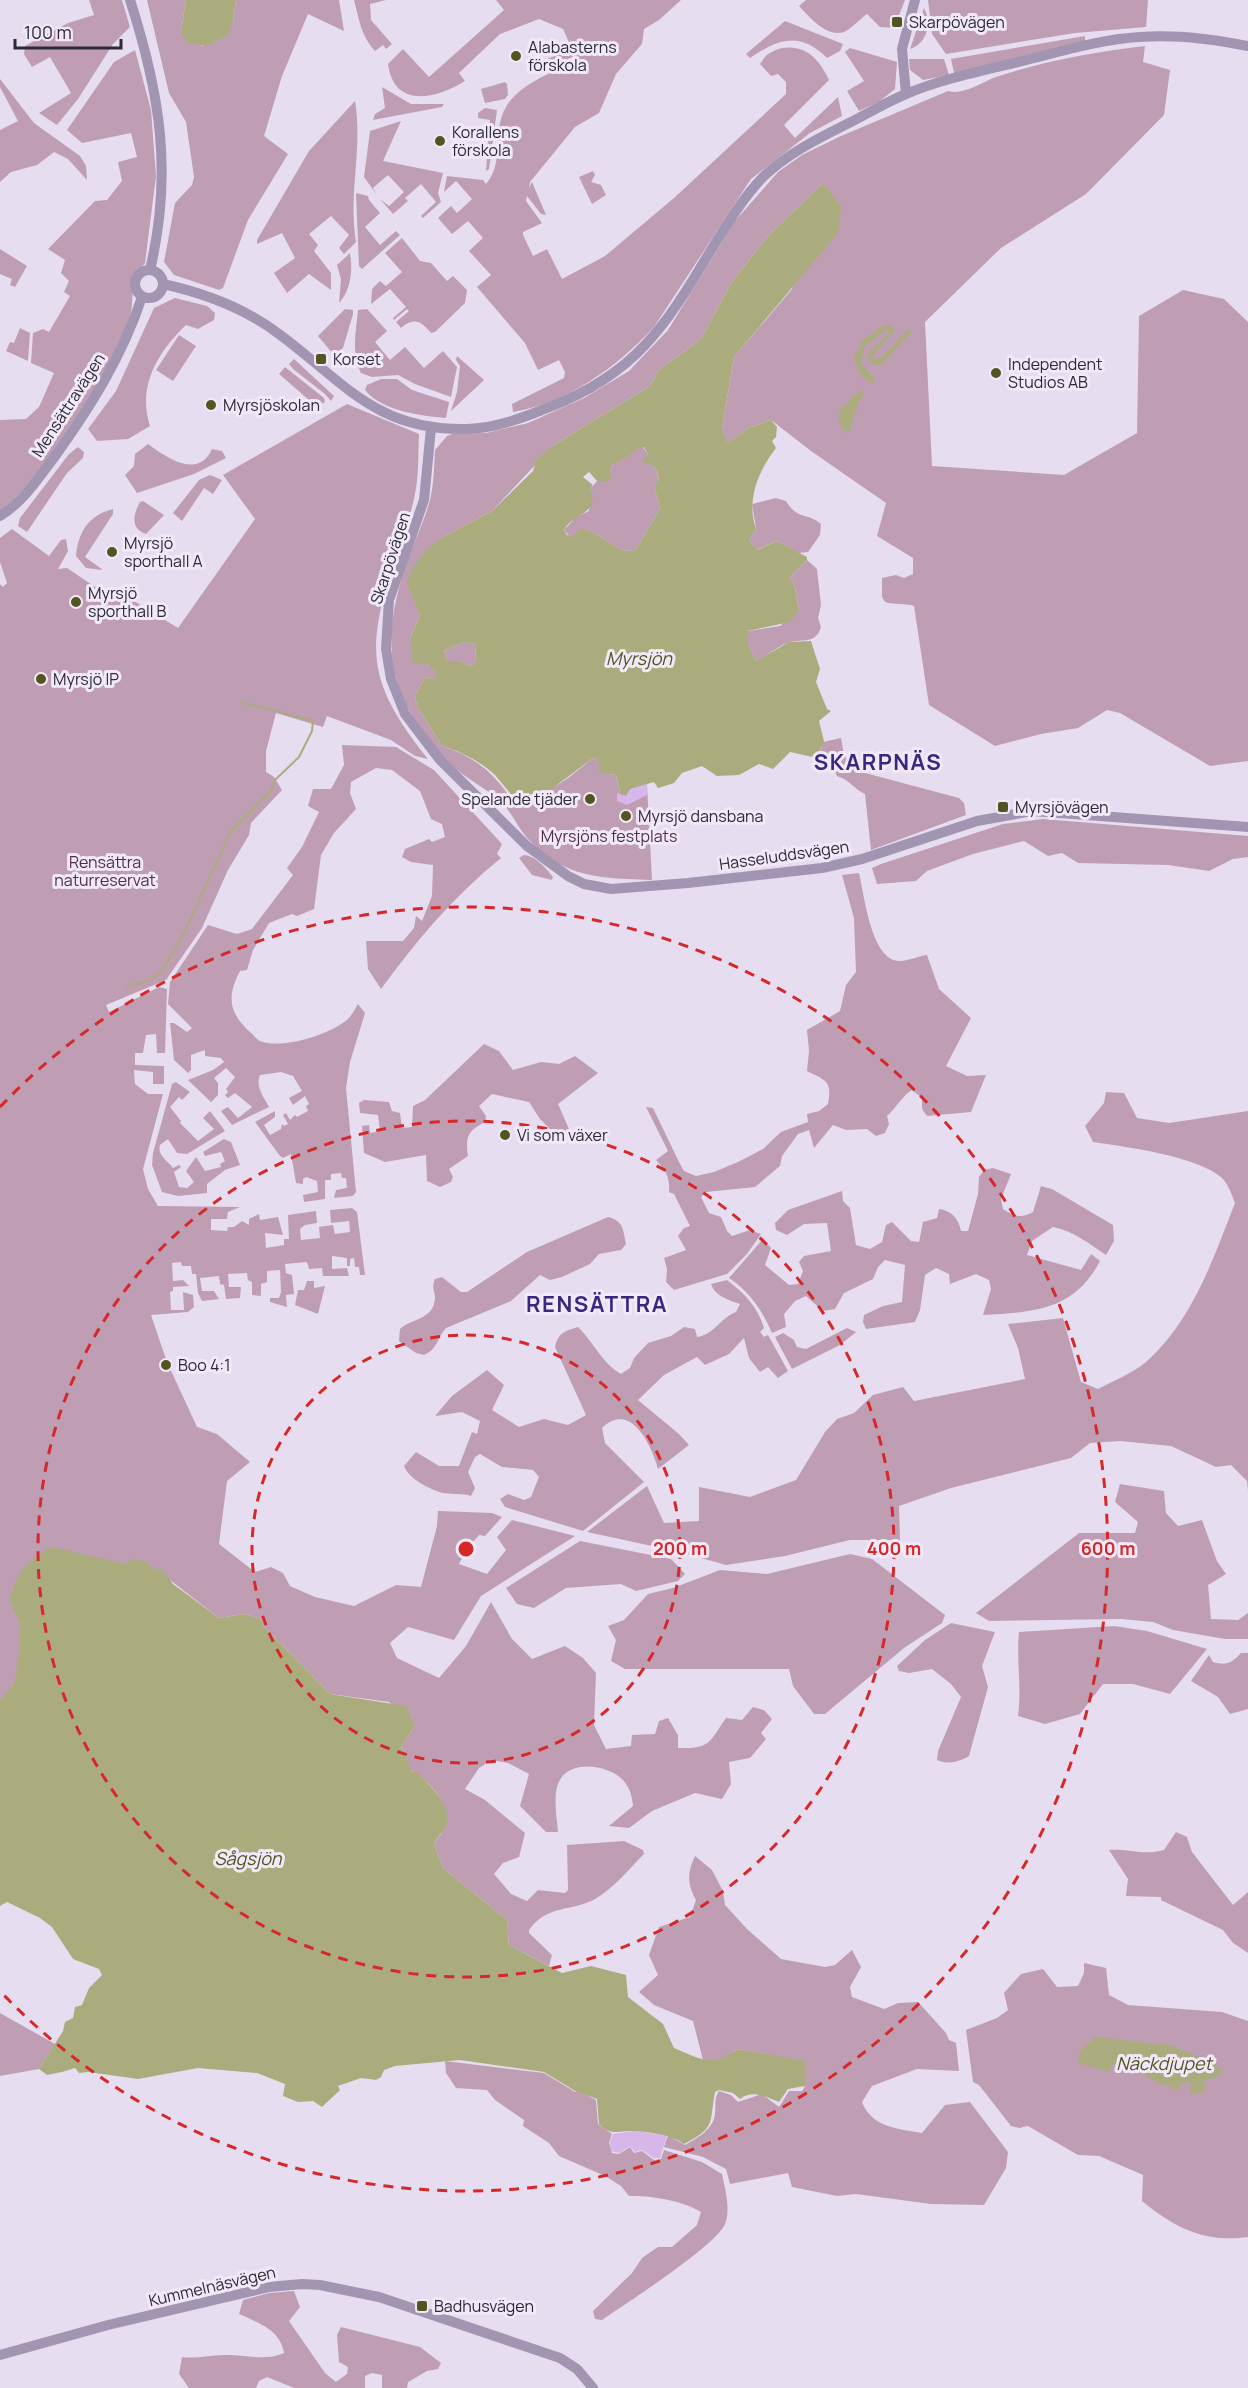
<svg xmlns="http://www.w3.org/2000/svg" width="1248" height="2388" font-family="Manrope,sans-serif">
<style>
.green{fill:#bf9eb4}
.sand{fill:#d7b6ea}
.water{fill:#abac7e;fill-rule:evenodd}
.lines{fill:none;stroke-linecap:round;stroke-linejoin:round}
.stream{stroke:#abac7e;stroke-width:2}
.tertiary{stroke:#a195b1;stroke-width:10}
.ring{fill:none;stroke:#d62828;stroke-width:3;stroke-dasharray:10 8}
.poi-dot{fill:#525521;stroke:#f1e9f8;stroke-width:2}
.labels{text-anchor:middle;stroke-width:6;stroke-linejoin:round;paint-order:stroke}
.poi-label{font-size:16px;fill:#2d2936;stroke:#f1e9f8;text-anchor:start}
.street-label{font-size:16px;fill:#2d2936;stroke:#f1e9f8}
.park-label{font-size:16px;fill:#522e46;stroke:#f1e9f8}
.water-label{font-size:18px;font-style:italic;fill:#525521;stroke:#f1e9f8}
.district-label{font-size:22px;font-weight:bold;letter-spacing:1.5px;fill:#3a277f;stroke:#f1e9f8}
.centre{fill:#d62828;stroke:#f1e9f8;stroke-width:3}
.ring-label{font-size:18px;text-anchor:middle;font-weight:bold;fill:#d62828;stroke:#f1e9f8;stroke-width:6;stroke-linejoin:round;paint-order:stroke}
</style>
<rect width="100%" height="100%" fill="#e7ddf1"/>
<path class="green" d="M89 0H122L130 27 113 44 78 99 57 125 39 113 71 93 50 57 32 67 24 54 25 46 68 23 94 15Z
M147 0H186L181 32 202 46 217 41 233 21 236 0H339L344 31 308 14 282 76 264 136 288 154 248 220 223 288 219 290 174 275 164 262 175 203 192 185 194 177 186 122 169 93Z
M354 0H386L370 4 371 20 392 44 386 49 383 45 375 51C361 36 359 19 354 0Z
M496 0H681L659 20 644 29 642 44 616 74 599 113 575 127 530 182 529 188 532 182 546 215 541 214 527 196 526 201 542 223 523 232V235L533 256 547 249 562 279 605 256 674 198 786 94V82L778 74 771 76 760 64C762 62 763 59 765 57 768 53 777 49 782 48 806 44 820 60 829 80L784 125 795 138 838 97 842 116 810 133 751 179 654 327C618 366 568 403 513 412L512 404 564 378 565 372 559 360 538 370 525 343 477 287 491 275 469 251 483 238 468 221 452 234 438 218 451 206 457 213 472 199 456 181 444 192 447 176 483 180 486 184C505 162 492 132 505 109 518 83 553 74 576 59L574 56 550 68 538 66 537 63 572 49 563 29 539 19 500 34 459 73 465 81C436 99 394 109 388 64L403 49 429 77 504 10Z
M806 0H905L894 28 880 27 867 14C860 19 851 29 844 32 826 38 809 16 799 6Z
M928 0H1148L1146 27 1075 33 946 54 932 34Z
M924 8C932 23 927 44 910 49Z
M785 21 843 44 840 51 827 58C800 31 778 39 750 58L746 54Z
M1085 36V41L954 73 951 59Z
M1145 46 1143 62 1170 70 1164 115 1086 194 1001 248 925 322 932 466 1064 475 1137 433 1139 316 1183 290 1224 299 1248 322V761L1210 766 1120 713 1107 710 1078 728 1041 734 995 746 929 705 914 606C904 603 895 605 885 602L882 597V578L896 575 904 578 913 574V558L877 536 886 503 811 451 771 420 749 428 726 444 722 428 734 357 792 289 823 183 767 237 732 282 701 339 659 370 650 386 554 445 492 511 443 537 418 606 420 615 410 639 427 664 438 673 434 679 425 677 415 696 417 706 442 746C469 754 491 770 507 793 552 796 559 785 593 758L599 761 609 774 616 775 620 793 647 784 652 880C603 878 564 879 528 839 518 828 512 813 502 803 486 787 463 778 446 760 389 699 379 646 405 568 412 545 424 523 430 500 434 484 434 466 435 450L447 436 452 434 486 433 528 423 584 398 629 371 668 330 735 221 778 172 802 155 841 136 948 91C962 96 982 82 996 77 1044 61 1094 52 1145 46Z
M850 48 897 62 895 89 880 101 859 111 847 91 864 81 845 52Z
M135 50 151 110 156 176 145 263C126 285 137 301 128 323 100 387 53 467 0 512V420L26 419 39 407 54 373 31 363 33 333 43 329 49 332 70 296 64 292 69 281 61 273 65 260 48 249 95 201 107 200 122 181 118 162 137 157 131 133 82 143 67 130 114 62Z
M909 59H944L949 75 923 80 910 70Z
M0 79 34 123 80 156 86 166 87 180 68 159 54 152 37 165 11 172 0 182V130L18 121 0 87Z
M505 82 507 84 508 95 505 99 485 103 481 89Z
M382 87 411 104H444L442 107 373 120 375 114 385 108Z
M355 101C363 149 348 193 356 242L344 254 339 248 349 235 331 216 309 234 318 245 314 251 331 273V290L309 274 287 293 274 273 295 258 282 233 257 244V240L309 151Z
M485 108 497 110 489 169 486 171 490 120 478 118V113Z
M401 121 383 161 443 173 438 193 441 202 423 218 421 216 436 202 421 184 405 198 408 201 393 214 380 199 389 206 404 192 388 175 373 188 377 195 364 177 370 131Z
M593 171 595 175 591 182 601 185 606 195 592 204 579 177Z
M356 193 368 196 369 200 380 213 365 227 380 245 396 231 400 235 362 269 359 266Z
M402 238 420 261 431 263 447 281 453 276 467 290 465 303 435 332 431 333C421 321 414 317 401 328L396 322 409 311 407 309 394 320 393 318 406 307 390 289 371 304 372 289 380 281 386 286 402 272 385 253Z
M0 249 27 266 15 287 10 285 12 279 0 274Z
M350 253C353 270 351 290 339 303L341 279 337 265Z
M175 298 207 306 215 313 214 320 198 329 186 325C158 352 137 386 150 426L128 439 97 441 88 429 116 391 154 308Z
M345 309 353 310V314L343 348 334 355 318 336Z
M367 309 387 331 375 342 390 360 405 347 424 368 443 351 457 367 451 397 415 384 398 375 372 377 361 373C351 353 356 332 358 310Z
M20 328 30 333 28 361 6 351 10 342 14 343Z
M179 335 196 346 173 381 156 370Z
M457 356 484 380 451 411 457 392 460 366 456 360Z
M294 359 334 396 331 401 325 394 293 369 289 364Z
M285 367 324 398 325 402 314 407 308 403 309 400 279 374Z
M381 379H397L412 390 449 402 446 418C421 416 382 411 365 390L367 385Z
M347 404 419 434C418 454 419 475 415 494 411 515 403 535 396 555 366 649 365 680 428 759L415 756 391 740 327 716 323 727 276 713 266 751V772L274 777 282 790 251 823 249 835 228 870 202 928 166 980 106 1005 109 1012 159 987 167 989 165 1053H157L156 1034 146 1035 143 1053H135V1065L164 1066V1084H153V1072L134 1070 135 1084 148 1094H163L143 1169 148 1189 158 1206 240 1207 228 1212 227 1219H211V1230L227 1231 228 1227H234L242 1221 249 1225V1219L259 1214 260 1220 278 1217 283 1235 265 1233 266 1248 284 1245V1239H289L288 1215 316 1211 317 1223 305 1225 300 1229 301 1240 320 1238 319 1227 333 1225 335 1234 350 1232 349 1221 331 1223 330 1210 352 1208 357 1212 365 1275H360L359 1267H355L354 1258 350 1259V1266H347V1258L332 1256V1269L347 1268 349 1276H323L322 1268 309 1269 307 1262 285 1264 286 1273 292 1275 294 1294 286 1295 287 1307 270 1302V1298H279L281 1292 280 1270 267 1271V1282L261 1284V1296L252 1295V1282L248 1280 247 1273 228 1274 229 1287H241L240 1298 226 1299 224 1285 220 1284 219 1276 200 1278 202 1291H214L219 1299 202 1301 198 1293 196 1274H192L191 1266H182L181 1262 172 1263 173 1281 183 1280 189 1286 173 1287V1291L170 1292 171 1310H184L183 1292 193 1295 194 1307 188 1312 151 1315 167 1362 197 1427 217 1434 250 1462 227 1481 219 1544 255 1572 271 1567 283 1573 290 1586 315 1597 354 1606 396 1585 421 1587 437 1526 438 1511 492 1513 502 1517 485 1536 479 1535 466 1550 459 1564 487 1574 506 1550 497 1537 512 1520 575 1536 481 1596 454 1640 408 1627 390 1643 397 1658 439 1678 466 1646 491 1602 512 1639 532 1659 565 1646 583 1658 596 1673 594 1725 606 1749 631 1746 632 1735 655 1734 659 1721 668 1718 678 1735V1748C711 1749 709 1742 726 1718L742 1720 753 1707 764 1710 772 1719 761 1733 766 1739 750 1758 729 1762 731 1784 722 1799 695 1793 652 1811 629 1828 609 1826 633 1806C632 1796 630 1788 623 1780 607 1764 567 1759 558 1784 553 1797 557 1819 558 1832H546L520 1806 529 1774 508 1763 492 1760 479 1768 465 1789 485 1800 525 1833 519 1857 503 1863 494 1874 511 1894 527 1901 538 1890 565 1893 568 1890 567 1845 624 1841 643 1850 644 1854C629 1869 613 1889 595 1899 571 1912 548 1904 529 1930V1933L552 1955 549 1966 509 1945 507 1920 443 1868 434 1844C437 1837 445 1832 446 1824 450 1800 426 1779 410 1770L401 1747 415 1726 389 1702 330 1694 265 1628 261 1619 244 1614 219 1618 170 1580 0 1809V584L3 587 7 583 0 562V538L12 529 49 556 61 540 66 539 68 551 58 569 67 568 113 599 134 601 178 628 255 519 223 475Z
M148 444C166 457 198 480 212 449L222 451 226 458 194 474 137 493 125 475 134 466 135 454Z
M78 447 84 452 83 458 67 473 27 532 18 526 20 518 69 454Z
M643 447 648 454 644 461 655 467 659 480 654 487 660 508 636 550 623 551 591 531 571 538 564 530 576 517 589 511 590 489 597 481 608 480 611 477 610 471 612 465C624 461 632 449 643 447Z
M210 475 222 480 213 494 204 488 182 521 173 513 199 480Z
M776 498 786 501C798 521 808 512 821 524L820 535 808 552 798 553 777 541 756 550 749 540 756 529 752 504Z
M143 501 164 515 146 534C130 528 133 515 140 502Z
M113 509V514L85 557 103 570 86 568 76 556C78 532 89 515 113 509Z
M807 560 817 569 821 605 818 618 821 627C816 644 803 639 790 642 779 645 767 656 756 661L748 644V631L780 626 799 610 795 587 790 577Z
M464 642 476 644 475 663 470 666 459 661H447L444 651Z
M841 738 844 755 854 770 959 798 964 803 966 815 871 850 865 794C854 789 850 780 837 776L832 767 817 763 823 742Z
M342 745 396 747 434 770 502 844 497 854 501 858C454 896 416 941 381 989L368 969 366 941H403L414 928 416 916 422 921 432 896 433 865 411 862 402 857 405 849 429 839 432 842 445 837 442 824 431 819 420 791 392 770 376 768 351 782 350 793 356 809 334 833 321 855 314 909 297 916 292 914 269 923 253 950 247 970 240 971C227 996 228 1012 250 1032 253 1034 257 1040 260 1041 283 1050 331 1034 348 1019 352 1015 355 1009 358 1004L365 1013 350 1062 346 1088 356 1192 353 1196 334 1198 336 1190 347 1188 346 1178H342L341 1173 331 1174V1180H325V1199L304 1202 303 1195 318 1192 317 1181 306 1177 303 1179V1184L296 1183 291 1154 283 1158 280 1156 255 1122 275 1111V1117L264 1125 270 1135 281 1129 282 1124 284 1126 288 1124 283 1115 286 1113 290 1120 295 1115 297 1117 308 1111 306 1106 309 1104 305 1096 293 1105 289 1098 302 1091 293 1076 281 1072 260 1075C255 1087 264 1097 269 1107L232 1125 221 1111 228 1107 238 1118 252 1107 235 1093 228 1098 225 1095 228 1092 226 1089 235 1077 226 1068 214 1078 218 1083V1095L211 1102 188 1080 213 1070 224 1062 221 1058 205 1056V1050L191 1055V1070L188 1073 174 1060 170 1023H174L187 1032 192 1028 168 1004 170 982 208 925 237 934 252 929 293 875 287 868 302 847 319 812 308 806 313 789H331L344 765Z
M1043 819 1248 836V857L1233 859 1209 871 1168 865 1078 863 1062 853 1048 856 1024 841 973 854 927 871 916 881 877 884 872 868 881 864 1003 824Z
M524 855C536 856 546 868 553 877L552 880 532 875 519 858Z
M859 873C864 893 871 962 900 961 908 961 919 956 927 955L939 989 971 1018 946 1066 967 1076 986 1075 971 1112 927 1116 922 1109V1098L912 1090C904 1094 896 1108 887 1116L889 1124 885 1133 876 1136 867 1129 846 1130 833 1125 814 1148 809 1130 798 1134 782 1156 780 1166 755 1187 706 1192 701 1197 709 1213 721 1217 727 1231 732 1236 750 1230 761 1234 747 1254 727 1274 674 1290 666 1282 667 1269 664 1258 686 1250 678 1236 684 1228 690 1226 674 1194 669 1192C670 1177 666 1171 656 1160L668 1151 646 1107 653 1108 680 1164 684 1171 696 1176 714 1172 738 1162 763 1149 781 1132 808 1122 807 1114 819 1111 828 1104C832 1081 827 1081 807 1071L809 1051 807 1030 840 1011 846 985 856 972 854 918 842 875Z
M484 1044 499 1051 513 1070 541 1062 559 1064 575 1056 598 1073 558 1104 569 1129 556 1135 540 1119 529 1102 492 1094 479 1106 486 1116 485 1122C468 1131 465 1136 468 1156L449 1169 453 1177 451 1182 440 1187 427 1181 426 1155 385 1162 364 1153 362 1126 369 1125 370 1133 380 1131 378 1115 360 1113 359 1103 364 1100 389 1102 392 1111 400 1113 402 1128 412 1127 413 1106 425 1100Z
M176 1082 190 1092 182 1100 179 1097 170 1107 181 1121 180 1123 198 1141 214 1129 203 1118 210 1111 225 1131 187 1154 177 1153 168 1139 160 1145C157 1156 168 1161 173 1168L179 1165 181 1167 174 1172 179 1187 187 1188 194 1182 186 1171 196 1157 205 1171 221 1167 220 1164 225 1161 221 1152 205 1156 203 1152 224 1139 231 1142 240 1165 225 1170 207 1184V1193L178 1196 162 1192 152 1165 153 1153 172 1084Z
M1106 1092 1124 1093 1137 1118 1169 1123 1248 1111V1491L1247 1481 1231 1465 1216 1467 1171 1446 1120 1441 1090 1443 1071 1458 951 1488 899 1506 900 1540H850L785 1556 726 1565 680 1552 587 1532 647 1486 664 1523 699 1521V1487L750 1497 796 1480 825 1432 837 1419 854 1413 873 1395 903 1387 914 1401 1025 1379 1018 1348 1008 1324 1063 1318 1081 1382 1098 1389C1113 1381 1133 1373 1146 1362 1193 1320 1213 1259 1235 1203 1232 1195 1228 1184 1222 1178 1197 1156 1127 1147 1093 1142L1085 1126 1104 1103Z
M993 1168 1011 1174 1001 1199 1003 1209C1014 1216 1021 1219 1033 1212L1041 1186 1052 1189 1113 1225 1114 1241 1106 1255C1089 1244 1074 1231 1053 1227L1032 1241 1027 1255 1081 1270 1091 1254 1100 1261C1074 1311 1033 1312 983 1315L991 1289 989 1280 976 1274 950 1284 949 1274 936 1268 925 1275 920 1310 915 1322 866 1329 863 1322 864 1315 883 1306 902 1302 905 1265 885 1260 878 1267 873 1279 844 1293 835 1309 823 1311 806 1296 795 1301 784 1314 786 1327 772 1333C762 1310 750 1292 729 1278L763 1239 771 1248 765 1265 789 1285 798 1284 803 1271 799 1262 804 1256 831 1251 827 1223 804 1224 787 1235 776 1230 775 1223 788 1210 842 1191 843 1201 850 1208 856 1245 870 1249 882 1242 886 1225 892 1222 911 1241 919 1242 923 1222 937 1218 939 1209C951 1210 959 1219 961 1231H968L978 1194 979 1177 984 1170Z
M608 1217C624 1221 623 1230 626 1244L621 1250 599 1254 590 1264 562 1277 550 1280 540 1275 511 1301 446 1328C437 1338 438 1349 424 1355L416 1353 399 1341 400 1329C410 1319 434 1320 435 1298 435 1291 431 1287 435 1279L442 1277 461 1292H467L527 1252Z
M727 1280C744 1293 758 1307 764 1328L760 1332 764 1337 768 1335 788 1371 778 1378 768 1367 760 1372 749 1358 744 1338 729 1354 705 1365 697 1357 664 1375 638 1400 679 1434 689 1445 658 1469C651 1443 630 1401 602 1428L605 1443 644 1482 583 1531 505 1507 500 1499 508 1494 524 1500 531 1497 539 1477 533 1470 502 1467 480 1454 475 1457 468 1472 475 1488 471 1496C462 1493 453 1495 443 1493 429 1489 409 1479 404 1466L416 1452 439 1466H459L472 1432 477 1434 480 1421 462 1412 435 1416 452 1396 487 1370 504 1385 492 1410 519 1427 544 1419 568 1425 586 1415 555 1347C558 1333 565 1331 578 1327 594 1343 603 1364 621 1374L630 1368 634 1358 648 1343 671 1336 684 1327 695 1329 697 1337C714 1335 720 1318 736 1312L740 1304C728 1300 715 1296 711 1284Z
M307 1281H314V1288L325 1286 318 1314 295 1305 298 1290H304Z
M847 1328 856 1332 840 1345 792 1369 775 1337 783 1333 794 1340 797 1347 806 1349Z
M1120 1484 1164 1491 1166 1513 1178 1526 1202 1520 1217 1561 1226 1574 1208 1585 1211 1619 1238 1620 1248 1613V1639H1225L1173 1630 1153 1622 1121 1619 989 1621 976 1613 1079 1533H1135L1138 1522 1115 1502Z
M580 1541 671 1559 685 1574 678 1581 636 1591 621 1584 566 1588 534 1608 517 1604 506 1588Z
M850 1554 872 1559 945 1615 942 1623 904 1648 825 1714H814L793 1686 789 1669H625L611 1661 616 1640 608 1626 624 1620 648 1594 673 1588 720 1570 767 1574Z
M951 1623 995 1632 982 1666 988 1687 969 1756C958 1762 949 1765 937 1760L938 1751 961 1697 951 1684 932 1669 909 1673 899 1671 897 1666 925 1640Z
M1114 1626 1147 1631 1207 1649 1170 1694 1133 1684H1103L1080 1714 1045 1724 1018 1716C1022 1686 1016 1660 1019 1632Z
M1241 1653H1248V1709L1230 1714 1218 1697 1191 1681 1209 1655 1213 1662C1226 1666 1232 1663 1241 1653Z
M1176 1832 1187 1837 1192 1852 1233 1905 1248 1892V1953L1233 1943 1223 1930 1161 1900V1897L1126 1896 1128 1879 1109 1850C1130 1848 1142 1856 1164 1850Z
M695 1856 712 1870 723 1891 725 1905 747 1929 781 1959 825 1967 835 1965 852 1950 861 1967 850 1987 852 1997 884 2009 898 2003 918 2002 946 2033 949 2040 956 2043 959 2071 917 2069 872 2086 862 2102C871 2127 898 2129 922 2133L945 2105 970 2102 1008 2152 1006 2168 984 2205 931 2204 856 2194 837 2196 792 2187 788 2173 730 2184 726 2169 703 2157 664 2147 668 2135 685 2145C697 2138 713 2130 715 2114 716 2105 714 2098 719 2091L731 2095 738 2102 762 2094 779 2107 789 2091H802L805 2086V2062L738 2049 721 2060H703L693 2021 654 2005 639 1992 658 1975 649 1955 659 1927 690 1917 696 1900C687 1883 687 1873 695 1856Z
M1084 1963 1106 1968 1109 1995 1128 2005 1222 2012 1248 2021V2237C1204 2243 1175 2228 1142 2201L1143 2175 1099 2156 1078 2155 1028 2126 1019 2128 1011 2126 979 2085 973 2082 966 2030 997 2018 1008 2010 1004 1993 1021 1974 1043 1969 1057 1987 1078 1986 1084 1973Z
M0 2013 55 2044 39 2069 0 2076Z
M445 2061 544 2073 575 2092 579 2091 596 2100 598 2124 612 2134 609 2142 612 2153 619 2154 630 2147 634 2153 642 2151 654 2160 661 2159 664 2150 702 2162 722 2174C725 2189 731 2209 725 2224 717 2245 625 2304 602 2320L595 2319 593 2311 632 2273 642 2258 658 2247H672L697 2225 701 2212C684 2201 650 2195 629 2196L621 2186 605 2176 559 2156 549 2143 523 2126 524 2120 495 2100 487 2090 456 2088 446 2073Z
M294 2291 300 2307 289 2321 325 2373 336 2382 347 2374 348 2367 339 2362 337 2335 341 2327 420 2347 441 2363 438 2369 427 2371 408 2382 407 2388H382V2375L372 2373 365 2376V2388H294L267 2377 259 2381 256 2388H189L179 2374 182 2357C197 2359 209 2355 224 2355 246 2354 263 2362 284 2353 280 2329 258 2323 239 2314L243 2300 269 2293Z"/>
<path class="sand" d="M647 784V795L627 805 617 801V793L623 795 629 789Z
M634 2131 667 2135 660 2158H654L642 2150 635 2152 630 2146 619 2153 611 2151 610 2141 613 2134Z"/>
<path class="water" d="M186 0H236L233 21 227 36 206 46 187 43 181 32Z
M823 183 841 207 838 233 734 357 722 428 727 443 749 428 771 420 777 427 776 437 772 441 776 448C758 471 746 501 756 529L749 540 757 550 777 541 807 557V560L790 577 795 587 799 610 790 622 748 631V644L756 661 789 642 811 641 820 669 816 682 827 709 831 711 819 721 824 741 817 758 790 752 773 769 759 764 739 775 717 776 702 766 682 773 674 783 658 788 654 782 630 789 626 796 620 793 616 775 600 773 599 761 593 758 549 791 533 795 521 803C509 794 504 785 495 775 481 762 460 751 442 746L417 706 415 696 425 677 434 679 437 673 427 664H413L410 639 420 615 407 583 412 569 425 551 443 537 492 511 533 471 536 460 554 445 650 386 659 370 701 339 732 282 767 237ZM644 447 648 454 642 461 655 467 659 479 654 487 660 508 636 550 623 551 591 531 579 529 574 537 567 535 564 530C572 516 587 516 593 502L590 489 593 485 583 477 589 472 597 481H608L612 477 610 471 612 465C625 461 634 449 644 447ZM464 642 476 644 475 663 470 666 459 661H447L444 651Z
M884 325H891L895 330 874 354V360L882 357 908 329 911 332 881 365 875 366 867 358 870 351 889 334 888 329 865 346 861 363 875 380 871 384 860 374 854 358 863 340Z
M861 390 864 395 858 403 850 431 846 434 839 422 840 409Z
M52 1547 125 1564 132 1559 147 1562 155 1569 163 1570 173 1584 219 1618 244 1614 261 1619 265 1628 330 1694 406 1706 415 1726 401 1747 412 1772 415 1771C428 1784 456 1806 445 1828 442 1834 436 1838 434 1844L443 1868 507 1920 509 1945 562 1973 591 1966 626 1975 628 1997 663 2024 674 2048C703 2060 710 2067 738 2049L805 2061V2086L788 2089 779 2102C765 2097 753 2089 740 2099L733 2093 719 2090 715 2092C709 2123 717 2127 684 2144 671 2134 649 2132 634 2131 618 2130 612 2137 599 2124L597 2099 575 2091 544 2072 460 2060 395 2066 384 2070 381 2077 376 2080 361 2078 338 2086 340 2090 322 2107 313 2101 298 2102 283 2096 285 2084 257 2073 198 2068 138 2079 88 2072 79 2073 75 2068C67 2071 57 2073 47 2075L39 2069 63 2031 65 2022 73 2018 75 2007 82 2005 89 1988 102 1975 99 1969 73 1959 52 1927 40 1918 7 1902 0 1906V1700L14 1684 20 1649V1623L9 1600C17 1572 26 1561 52 1547Z
M1095 2037 1170 2045 1216 2064V2067L1223 2070 1218 2076 1204 2081 1205 2090 1201 2094 1190 2093 1191 2082 1179 2084V2091C1172 2085 1165 2087 1158 2083 1146 2077 1124 2057 1112 2065L1109 2072 1078 2063 1080 2051Z"/>
<g class="lines">
<path class="stream" d="M126 987 151 980 162 971 185 931 231 831 271 791 275 780 299 757 312 731 313 721 242 702"/>
<path class="tertiary" d="M130 0C160 93 173 173 150 270
M906 94 902 49 915 0
M135 284a14 14 0 1 1 28 0a14 14 0 1 1-28 0Z
M163 284C204 293 246 309 279 334 344 382 376 431 467 429 497 428 525 417 552 406 634 374 665 327 708 255 725 228 741 200 763 177 786 155 815 140 843 126 864 116 884 103 906 94 946 77 992 69 1034 58 1069 49 1105 39 1140 37 1176 34 1213 39 1248 46
M431 428 424 500 389 600 386 649 391 679 405 714 440 760 527 846 568 876 584 884 611 889 688 883 822 868 862 859 977 821 1032 811 1248 827
M0 516C23 502 37 480 53 459 90 408 122 357 142 297
M0 2355 108 2325 269 2287 302 2284 320 2285 379 2297 560 2358 577 2369 593 2388"/>
</g>
<g class="ring">
<circle cx="466" cy="1549" r="214"/>
<circle cx="466" cy="1549" r="428"/>
<path d="M0 1107A642 642 0 1 1 0 1991"/>
</g>
<g class="poi-dot">
<rect x="891" y="16" width="12" height="12" rx="3"/>
<circle cx="516" cy="56" r="6"/>
<circle cx="440" cy="141" r="6"/>
<rect x="315" y="353" width="12" height="12" rx="3"/>
<circle cx="996" cy="373" r="6"/>
<circle cx="211" cy="405" r="6"/>
<circle cx="112" cy="552" r="6"/>
<circle cx="76" cy="602" r="6"/>
<circle cx="41" cy="679" r="6"/>
<circle cx="590" cy="799" r="6"/>
<rect x="997" y="801" width="12" height="12" rx="3"/>
<circle cx="626" cy="816" r="6"/>
<circle cx="505" cy="1135" r="6"/>
<circle cx="166" cy="1365" r="6"/>
<rect x="416" y="2300" width="12" height="12" rx="3"/>
</g>
<g class="labels">
<g class="poi-label">
<text x="909" y="28">Skarpövägen</text>
<text x="528" y="53">Alabasterns<tspan x="528" dy="18">förskola</tspan></text>
<text x="452" y="138">Korallens<tspan x="452" dy="18">förskola</tspan></text>
<text x="333" y="365">Korset</text>
<text x="1008" y="370">Independent<tspan x="1008" dy="18">Studios AB</tspan></text>
<text x="223" y="411">Myrsjöskolan</text>
<text x="124" y="549">Myrsjö<tspan x="124" dy="18">sporthall A</tspan></text>
<text x="88" y="599">Myrsjö<tspan x="88" dy="18">sporthall B</tspan></text>
<text x="53" y="685">Myrsjö IP</text>
<text x="578" y="805" text-anchor="end">Spelande tjäder</text>
<text x="1015" y="813">Myrsjövägen</text>
<text x="638" y="822">Myrsjö dansbana</text>
<text x="517" y="1141">Vi som växer</text>
<text x="178" y="1371">Boo 4:1</text>
<text x="434" y="2312">Badhusvägen</text>
</g>
<g class="street-label">
<text transform="translate(68 405) rotate(-57)" y="6">Mensättravägen</text>
<text transform="translate(390 558) rotate(-72)" y="6">Skarpövägen</text>
<text transform="translate(784 855) rotate(-8)" y="6">Hasseluddsvägen</text>
<text transform="translate(212 2286) rotate(-13)" y="6">Kummelnäsvägen</text>
</g>
<g class="park-label">
<text x="609" y="842">Myrsjöns festplats</text>
<text x="105" y="868">Rensättra<tspan x="105" dy="18">naturreservat</tspan></text>
</g>
<g class="water-label">
<text x="639" y="665">Myrsjön</text>
<text x="248" y="1865">Sågsjön</text>
<text x="1164" y="2070">Näckdjupet</text>
</g>
<g class="district-label">
<text x="878" y="770">SKARPNÄS</text>
<text x="597" y="1312">RENSÄTTRA</text>
</g>
</g>
<circle cx="466" cy="1549" r="9" class="centre"/>
<g class="ring-label">
<text x="680" y="1555">200 m</text>
<text x="894" y="1555">400 m</text>
<text x="1108" y="1555">600 m</text>
</g>
<path d="M15 39v9h106v-9" fill="none" stroke="#2d2936" stroke-width="3"/>
<text x="24" y="39" font-size="18" fill="#2d2936" stroke="#f1e9f8" stroke-width="4.5" paint-order="stroke">100 m</text>
</svg>
